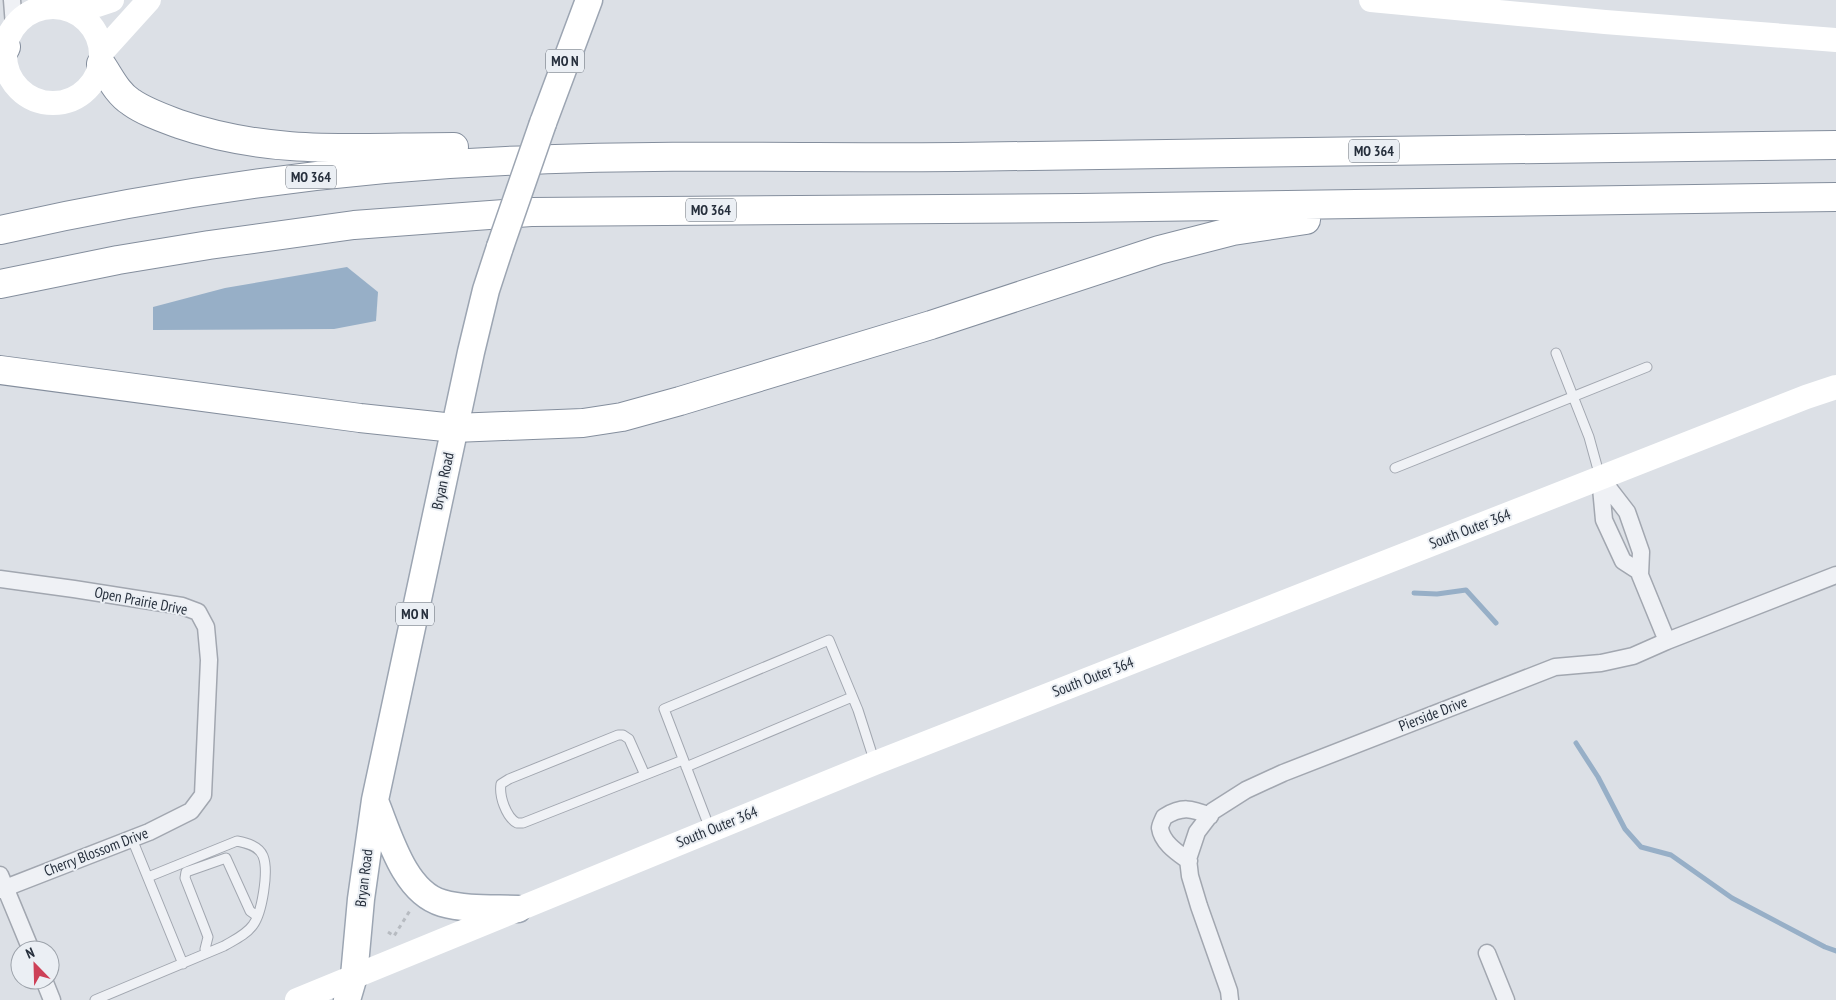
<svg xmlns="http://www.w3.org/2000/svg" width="1836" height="1000" font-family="'PT Sans Narrow',sans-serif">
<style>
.water{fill:#97afc7}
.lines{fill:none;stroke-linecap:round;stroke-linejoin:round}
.stream{stroke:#97afc7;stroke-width:5}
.lane-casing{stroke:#a2a7b0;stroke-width:11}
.street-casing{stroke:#a2a7b0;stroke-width:19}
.primary-casing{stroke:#9ca5b2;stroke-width:29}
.highway-casing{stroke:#848e9d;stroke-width:30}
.path{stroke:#b7bbc1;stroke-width:3;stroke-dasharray:4 4;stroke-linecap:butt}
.lane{stroke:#eff1f5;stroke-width:9}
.street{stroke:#eff1f5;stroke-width:16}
.secondary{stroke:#fff;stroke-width:24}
.primary{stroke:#fff;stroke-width:26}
.highway{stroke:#fff;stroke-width:28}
.primary-bridge-casing{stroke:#9ca5b2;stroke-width:29;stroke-linecap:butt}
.primary-bridge{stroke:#fff;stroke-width:26}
.labels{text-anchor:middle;stroke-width:4;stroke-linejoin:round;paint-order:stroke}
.shield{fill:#ebeff4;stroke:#616973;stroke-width:1}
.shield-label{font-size:14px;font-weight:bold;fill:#262f3c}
.street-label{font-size:15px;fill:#262f3c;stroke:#ebeff4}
</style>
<rect width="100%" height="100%" fill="#dce0e6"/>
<path class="water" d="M347 267 378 292 376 321 334 329 153 330V307L225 288Z"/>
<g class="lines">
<path class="stream" d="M1414 593 1437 594 1466 590 1496 623
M1576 743 1598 777 1625 829 1641 847 1671 855 1732 898 1825 947 1836 951"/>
<defs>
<path id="lane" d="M1556 353 1589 437 1600 477
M1395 468 1647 367
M686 767 852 697
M645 775 629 739 623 735H618L509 779 501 784C499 796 506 817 517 823H523L683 760
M710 829 664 709 829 640 858 710 875 763
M132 839 183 964
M207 953 205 949 208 937 205 929 185 878 186 872 226 858 250 911 257 916
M95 1000 224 946C234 940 246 935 253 925 262 913 269 871 263 856 259 846 247 843 237 841L148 877"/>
<path id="street" d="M12 0 14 26
M39 0 53 7
M1600 477 1627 512 1641 552 1640 575 1667 641
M1600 477 1604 520 1623 561 1640 572
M0 579 74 589 182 606 198 612 206 627 209 660 203 795 191 811 149 832 0 890
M1189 861C1178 853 1162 843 1160 828 1160 825 1163 820 1164 817 1182 806 1191 808 1210 816
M0 875 31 950
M1487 953 1506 1000
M44 980 52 1000
M1230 1000 1229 991 1199 906 1190 876 1188 859 1197 832 1213 811 1246 790 1283 773 1555 667 1601 663 1633 656 1667 641 1836 575"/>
<path id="primary" d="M543 123 589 0
M375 801C389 835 404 892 442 903 466 910 494 908 518 909
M347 1000 354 976 361 899 375 800 471 352 486 290 500 247"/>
<path id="highway" d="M0 58 6 47
M101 64C110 77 117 93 131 102 145 112 163 118 179 124 272 156 359 147 454 147
M0 230C174 191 353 166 531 160 673 154 815 158 957 157 1250 153 1543 148 1836 145
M0 284 118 260 209 245 354 225 531 212 1079 208 1836 197
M0 370 360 418 454 428 583 423 622 417 680 401 931 325 1159 250 1233 231 1306 220"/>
</defs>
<use href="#lane" class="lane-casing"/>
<use href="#street" class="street-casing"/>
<use href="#primary" class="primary-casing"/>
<use href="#highway" class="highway-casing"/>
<path class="path" d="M388 932 394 936 411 909"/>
<use href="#lane" class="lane"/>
<use href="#street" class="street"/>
<path class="secondary" d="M1371 0 1605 22 1836 40
M5 55a48 48 0 1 1 96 0a48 48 0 1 1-96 0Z
M67 9 97 5 112 0
M101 53 149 0
M297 1000 875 763 1806 397 1836 387"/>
<use href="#primary" class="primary"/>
<use href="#highway" class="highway"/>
<defs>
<path id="primary-bridge" d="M500 247 543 123"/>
</defs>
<use href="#primary-bridge" class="primary-bridge-casing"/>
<use href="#primary-bridge" class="primary-bridge"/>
</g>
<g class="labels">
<g class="shield">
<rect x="546" y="49.5" width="38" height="23" rx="4"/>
<rect x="1349" y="139.5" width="50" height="23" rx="4"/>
<rect x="286" y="165.5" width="50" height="23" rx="4"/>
<rect x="686" y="198.5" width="50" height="23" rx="4"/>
<rect x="396" y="602.5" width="38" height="23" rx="4"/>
</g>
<g class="shield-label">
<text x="565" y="66">MO N</text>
<text x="1374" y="156">MO 364</text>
<text x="311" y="182">MO 364</text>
<text x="711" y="215">MO 364</text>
<text x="415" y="619">MO N</text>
</g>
<g class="street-label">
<text transform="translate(443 481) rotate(-78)" y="5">Bryan Road</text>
<text transform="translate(1470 529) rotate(-21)" y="5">South Outer 364</text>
<text transform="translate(141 601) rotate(11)" y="5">Open Prairie Drive</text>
<text transform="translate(1093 677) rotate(-21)" y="5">South Outer 364</text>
<text transform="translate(1433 714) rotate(-21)" y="5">Pierside Drive</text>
<text transform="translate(717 827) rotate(-22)" y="5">South Outer 364</text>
<text transform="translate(96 852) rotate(-21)" y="5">Cherry Blossom Drive</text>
<text transform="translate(364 878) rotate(-83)" y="5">Bryan Road</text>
</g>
</g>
<g transform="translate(35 965) rotate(337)"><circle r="24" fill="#ebeff4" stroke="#9ca2aa"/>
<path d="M0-4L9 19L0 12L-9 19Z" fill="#cd4057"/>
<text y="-8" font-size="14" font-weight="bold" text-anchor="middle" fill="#262f3c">N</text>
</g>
</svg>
